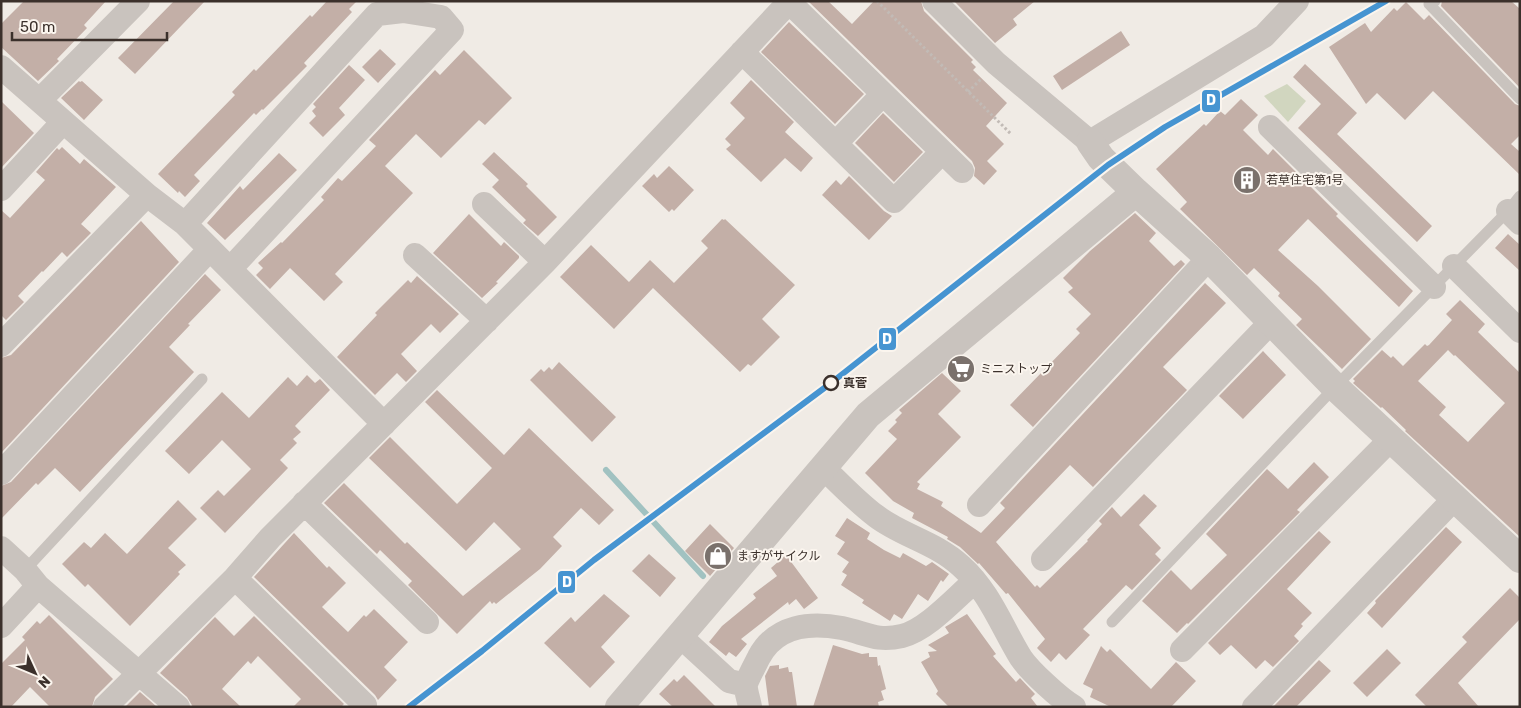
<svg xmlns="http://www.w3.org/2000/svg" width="1521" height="708" font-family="Rubik,'Noto Sans JP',sans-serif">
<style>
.green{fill:#d1d6bf}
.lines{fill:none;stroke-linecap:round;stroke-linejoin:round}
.stream{stroke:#a1c2c1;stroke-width:6}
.building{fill:#c3afa7;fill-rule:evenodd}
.path{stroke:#c2bbb6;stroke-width:3;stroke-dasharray:2.5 2.5;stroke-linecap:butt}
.service{stroke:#c9c3be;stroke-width:11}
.minor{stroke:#c9c3be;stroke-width:24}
.tertiary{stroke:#c9c3be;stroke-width:28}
.rail-1-casing{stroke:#fbf5ee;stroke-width:10}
.rail-1{stroke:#4694d1;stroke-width:6}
.stop-dot{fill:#fbf5ee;stroke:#3b302b;stroke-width:2.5}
.labels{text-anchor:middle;stroke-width:4;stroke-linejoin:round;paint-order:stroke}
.poi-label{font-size:12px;fill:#3b302b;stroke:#fbf5ee;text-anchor:start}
.stop-label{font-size:12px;font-weight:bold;fill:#3b302b;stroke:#fbf5ee;text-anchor:start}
.line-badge{stroke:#fbf5ee;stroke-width:2}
.badge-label{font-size:14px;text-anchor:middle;font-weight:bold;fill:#fff}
</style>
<rect width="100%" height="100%" fill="#f0ebe5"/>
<path class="green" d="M1287 84 1306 101 1288 122 1264 96Z"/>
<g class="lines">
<path class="stream" d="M606 470 703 576"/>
</g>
<path class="building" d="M24 1H106L84 25 87 28 57 59 59 61 38 81 1 47V24Z
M174 1H205L135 74 118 58Z
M327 1H357L349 9 352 12 304 63 307 66 263 110 262 109 256 115 254 113 194 175 200 181 185 197 179 191 178 193 158 174 235 95 232 92 254 69 256 71 310 15 312 17Z
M808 1H828L852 24 874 1H921L924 11 973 60 971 62 976 67 973 70 1007 103 986 126 1004 144 987 161 997 171 984 185 974 176 975 168 972 161Z
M954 1H1035L1013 19 1017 25 995 43Z
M1442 1H1511L1520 9V88L1441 6Z
M1406 2 1424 20 1429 15 1515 104 1520 106V135L1511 144 1520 152V175L1433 91 1405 120 1377 93 1366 104 1329 47 1365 23 1371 32 1394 8 1397 11Z
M789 22 864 94 835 124 761 52Z
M1121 31 1130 45 1062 90 1053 76Z
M380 49 396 64 378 83 362 67Z
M464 50 512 98 485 125 479 120 441 158 416 134 385 166 413 193 335 274 343 282 324 301 290 268 270 289 256 275 263 268 258 263 281 242 282 243 324 200 321 197 338 178 342 181 376 146 369 140 435 70 440 75Z
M1305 64 1357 113 1337 134 1432 226 1417 242 1298 128 1321 104 1293 77Z
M349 65 365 80 339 108 345 115 323 137 309 123 316 116 312 111 316 107 313 104Z
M751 80 794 122 785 132 813 158 801 172 785 158 761 182 726 149 731 145 725 139 745 118 730 103Z
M79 81 80 82 82 81 103 100 84 120 61 98Z
M1241 99 1258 115 1243 130 1268 155 1273 149 1338 214 1336 216 1413 291 1399 307 1308 219 1278 250 1318 286 1371 339 1342 369 1296 325 1302 319 1278 296 1280 293 1254 268 1247 275 1180 209 1187 202 1156 169 1204 124 1206 126 1220 111 1225 115Z
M1 101 34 133 1 168Z
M883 113 923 152 894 182 855 143Z
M62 147 80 164 84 159 116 187 81 224 91 233 67 257 62 252 43 272 42 271 18 296 24 302 6 320 1 315V210L10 218 45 180 36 172 57 148 59 150Z
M494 152 528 184 526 186 557 217 538 236 523 223 526 220 492 187 499 180 482 164Z
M279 153 297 170 225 240 207 223 240 186 243 190Z
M669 166 694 190 674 211 672 209 669 212 642 186 654 174 657 178Z
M849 176 884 211 892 216 869 240 822 195 836 180 841 185Z
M1135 213 1156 233 1149 241 1174 266 1181 260 1185 264 1033 427 1010 405 1080 333 1076 329 1091 314 1068 292 1073 288 1063 278 1090 251Z
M469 214 501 246 504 242 519 256V258L496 282 498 283 482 298 433 253Z
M722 219 724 220 725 219 795 285 762 319 780 337 751 366 748 364 740 372 653 288 614 329 560 277 591 245 629 282 650 260 674 283 708 248 701 241Z
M141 221 179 262 1 453V358L11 355Z
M1508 234 1520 245V271L1495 248Z
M205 274 221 290 188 324 190 325 169 347 194 372 80 492 55 468 38 485 36 483 1 519V486L11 482Z
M417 276 459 314 440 333 431 324 401 354 417 371 406 382 397 373 375 395 337 357 377 315 375 313 408 280 411 283Z
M1205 283 1226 303 1163 367 1187 390 1093 487 1070 465 996 542 1035 587 1037 585 1040 588 1088 541 1087 540 1102 524 1099 521 1112 507 1121 517 1144 494 1157 506 1139 525 1161 548 1155 554 1161 560 1132 590 1126 585 1083 629 1090 635 1066 660 1059 653 1051 662 1037 648 1045 639 1008 593 1006 594 979 563 978 564 960 547 947 539 948 537 912 518 914 513 893 501 865 473 897 439 888 431 897 422 895 420 902 413 899 410 942 373 961 391 938 414 961 437 917 482 920 484 917 489 943 502 941 506 981 533 1005 508 1000 503Z
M1460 300 1485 324 1478 332 1520 373V537L1405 431 1406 430 1382 407 1381 408 1353 383 1355 381 1353 379 1382 350 1391 358 1393 356 1403 366 1425 344 1427 346 1429 345 1452 320 1446 314ZM1448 350 1454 356 1455 355 1505 403 1468 442 1439 415 1446 407 1418 381Z
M1263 351 1286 375 1243 419 1219 396Z
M559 362 616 417 592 442 530 380 541 369 544 372 549 367 552 370Z
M307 375 315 383 320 379 330 390 295 426 301 432 293 439 297 443 280 460 288 468 225 533 200 508 218 490 224 496 251 469 222 440 189 474 165 451 222 392 249 418 288 377 297 386Z
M437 390 504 455 529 428 614 510 599 525 581 508 553 537 562 546 540 569 496 604 494 602 492 604 490 601 457 634 408 585 412 581 380 550 377 554 324 503 344 483 405 544 407 542 463 596 521 549 494 522 466 551 369 458 390 437 457 504 492 468 425 402Z
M1314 462 1329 477 1297 510 1300 512 1188 624 1187 623 1177 633 1142 601 1171 570 1191 590 1227 555 1206 534 1267 469 1288 489Z
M178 500 197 519 168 548 186 565 178 572 180 574 130 626 88 584 85 587 62 564 84 542 91 548 105 533 127 554Z
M847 518 870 533 867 539 884 550 900 558 903 553 926 566 932 562 949 574 943 582 941 580 928 601 918 594 902 619 894 614 890 621 862 603 864 600 841 585 847 575 842 572 849 562 837 554 845 542 835 536Z
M710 524 734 548 710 576 685 551Z
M1446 527 1462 542 1382 628 1367 613 1376 603 1375 601Z
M1319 531 1331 542 1287 589 1312 613 1301 624 1303 626 1294 636 1299 641 1273 667 1265 660 1256 669 1231 645 1220 655 1208 643Z
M294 533 327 568 329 566 346 583 322 607 348 632 364 615 366 617 374 609 408 642 384 667 397 680 378 700 375 695 254 577Z
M649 554 676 578 660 597 632 571Z
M786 555 818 598 804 609 796 599 789 605 788 602 741 639 747 644 736 657 729 652 726 656 709 642 722 626 756 598 753 594 777 576 771 568Z
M1510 588 1520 598V619L1458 683 1479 707H1427L1415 695 1467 642 1462 637Z
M604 594 630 616 601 647 615 662 590 688 544 643 571 617 575 622Z
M967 614 996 654 993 656 1016 682 1020 678 1035 694 1031 698 1038 707H949L936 694 938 691 921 662 930 657 928 652 937 651 928 645 949 633 945 627Z
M49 615 113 679 95 697 92 707H50L30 687 11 707H1V664L25 640 22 637 37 621 40 624Z
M254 616 344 704 341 707H293L301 699 258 656 251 664 248 661 222 689 241 707H193L187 697 160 673 215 617 234 636Z
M833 645 862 654 869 653V657H877L878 666 880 665 886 689 881 691 884 700 878 702 879 707H813Z
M1101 646 1107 652 1110 649 1151 689 1176 662 1196 681 1171 707H1111L1090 697 1093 689 1083 684Z
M1387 649 1401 663 1367 697 1353 683Z
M1319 660 1331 671 1296 707H1273Z
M779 665V669L788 667 789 672H792L797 707H769L765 676 770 666Z
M684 675 716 707H673L659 694 674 679 677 682Z
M140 692 157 707H125Z"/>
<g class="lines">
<path class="path" d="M877 1 1011 134
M968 92 982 78"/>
<path class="service" d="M1435 1 1429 4 1520 99
M25 570 202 379
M1112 622 1335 387 1508 211 1520 196"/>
<path class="minor" d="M934 1 996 63 1090 142 1264 36 1297 1
M789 2 962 171
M742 52 894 201 942 152
M1 67 147 195 185 224 384 424
M40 100 138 1
M1270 127 1434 287
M836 143 883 94
M1 189 63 122
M484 204 545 262
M1508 211 1520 223
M185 224 377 14 403 11 441 17 452 30 230 269
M415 255 487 321
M1454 266 1520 331
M1 345 147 195
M822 467C840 483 857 502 876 516 902 536 935 542 961 566 989 591 1002 627 1021 658 1030 671 1060 699 1074 707
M1 473 210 249
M304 503 427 622
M979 505 1209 258
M1 548 25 570 38 586 178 707
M1043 559 1271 322
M235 578 365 705 362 707
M1 626 38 586
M680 636 729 681 746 685
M1182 650 1391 439
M105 707 235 578 270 538 545 262 790 1
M750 707C749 700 745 690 746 684 748 678 756 663 759 657 776 625 811 622 842 628 866 633 876 642 902 636 927 630 955 598 975 581
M1254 707 1454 499"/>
<path class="tertiary" d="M1090 142 1101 158 1136 192 1209 258 1335 387 1520 559
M619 707 868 415 1136 192"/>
<defs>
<path id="rail-1" d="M409 707 482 651 594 560 831 383 1108 165 1165 127 1386 1"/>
</defs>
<use href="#rail-1" class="rail-1-casing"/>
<use href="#rail-1" class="rail-1"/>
</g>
<defs>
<symbol id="building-disc" viewBox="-11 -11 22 22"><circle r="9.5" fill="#7a716c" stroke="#fbf5ee"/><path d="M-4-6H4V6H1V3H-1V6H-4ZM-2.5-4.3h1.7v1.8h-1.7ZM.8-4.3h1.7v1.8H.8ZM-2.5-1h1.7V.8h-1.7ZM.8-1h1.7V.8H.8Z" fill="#fff"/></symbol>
<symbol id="supermarket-disc" viewBox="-11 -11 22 22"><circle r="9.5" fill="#7a716c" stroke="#fbf5ee"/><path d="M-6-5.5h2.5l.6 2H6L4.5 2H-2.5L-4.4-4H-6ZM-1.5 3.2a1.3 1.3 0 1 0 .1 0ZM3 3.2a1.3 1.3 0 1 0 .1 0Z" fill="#fff"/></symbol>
<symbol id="shop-disc" viewBox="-11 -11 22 22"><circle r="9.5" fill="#7a716c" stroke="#fbf5ee"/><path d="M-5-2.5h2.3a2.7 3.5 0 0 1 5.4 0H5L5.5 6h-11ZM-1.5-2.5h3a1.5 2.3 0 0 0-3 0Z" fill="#fff"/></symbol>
</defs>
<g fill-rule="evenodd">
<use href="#building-disc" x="1231" y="164" width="32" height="32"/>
<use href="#supermarket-disc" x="945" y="353" width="32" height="32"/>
<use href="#shop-disc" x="702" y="540" width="32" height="32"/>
</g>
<circle class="stop-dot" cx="831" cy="383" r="7"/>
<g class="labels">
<g class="poi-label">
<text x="1266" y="184">若草住宅第1号</text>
<text x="980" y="373">ミニストップ</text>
<text x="737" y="560">ますがサイクル</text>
</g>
<g class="stop-label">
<text x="843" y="387">真菅</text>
</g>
</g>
<g class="line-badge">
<rect x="1201" y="89" width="20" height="24" rx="5" fill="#4694d1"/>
<rect x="878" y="327" width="19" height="24" rx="5" fill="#4694d1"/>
<rect x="557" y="570" width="19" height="24" rx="5" fill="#4694d1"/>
</g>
<g class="badge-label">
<text x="1211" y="105">D</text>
<text x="887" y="344">D</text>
<text x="567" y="587">D</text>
</g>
<rect width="1521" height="708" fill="none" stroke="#3b302b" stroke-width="5"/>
<g transform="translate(35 673) rotate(134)" stroke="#fbf5ee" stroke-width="4" paint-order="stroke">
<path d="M0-4L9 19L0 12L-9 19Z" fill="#3b302b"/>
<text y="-8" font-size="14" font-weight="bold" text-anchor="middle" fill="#3b302b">N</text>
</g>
<path d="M12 32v8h155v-8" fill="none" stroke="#3b302b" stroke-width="2.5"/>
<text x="20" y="32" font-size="15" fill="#3b302b" stroke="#fbf5ee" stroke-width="4" paint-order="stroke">50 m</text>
</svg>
